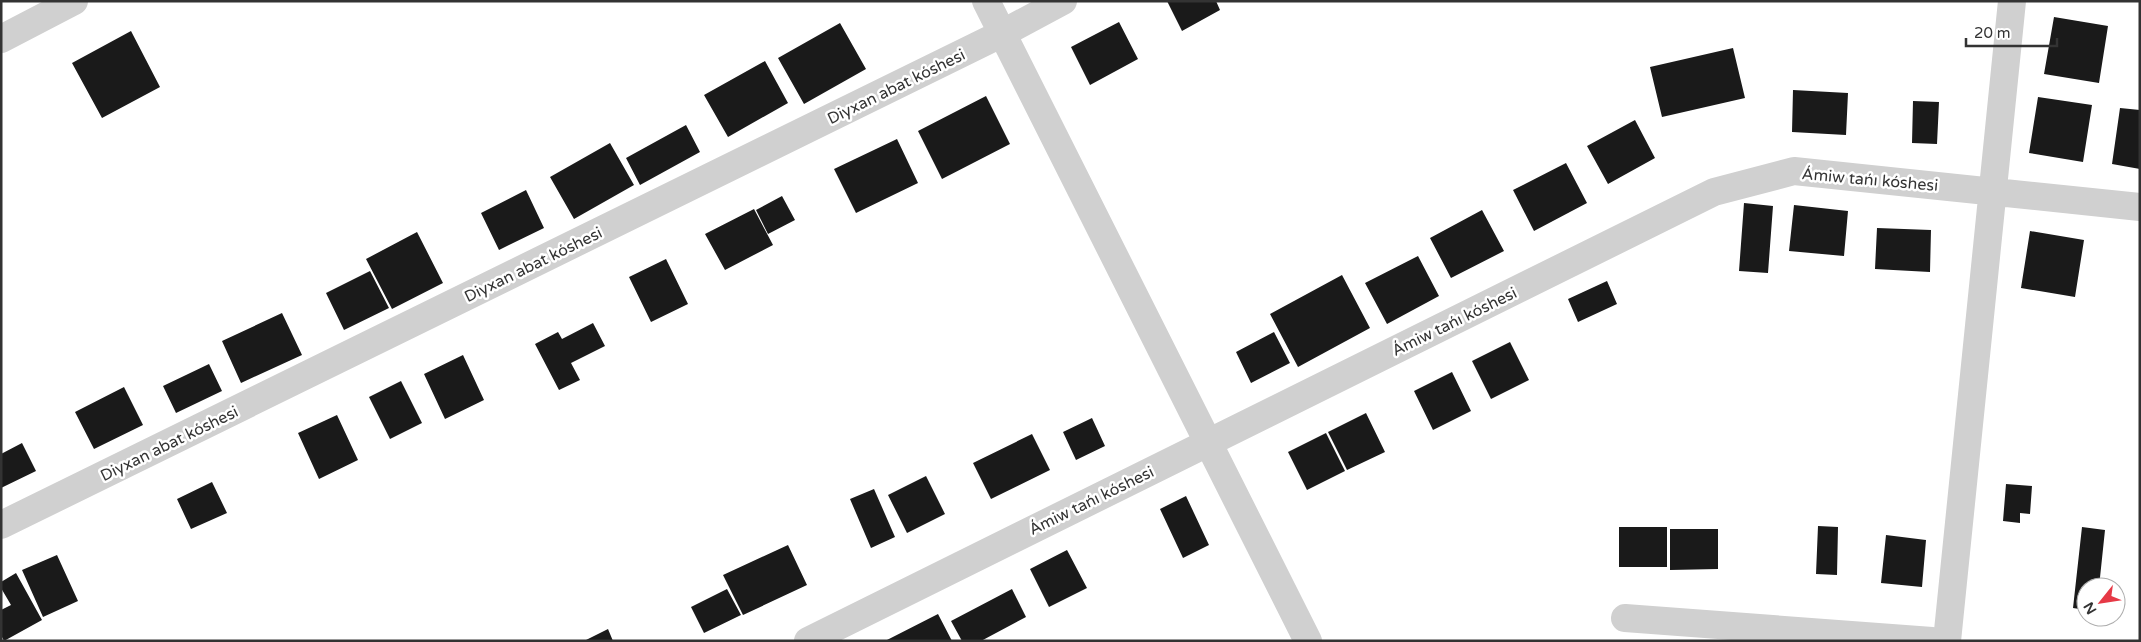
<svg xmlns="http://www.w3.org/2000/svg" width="2141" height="642" font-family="'Varela Round',sans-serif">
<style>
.building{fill:#1a1a1a}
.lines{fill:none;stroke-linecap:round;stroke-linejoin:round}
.street{stroke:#d0d0d0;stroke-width:28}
.labels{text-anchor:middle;stroke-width:5;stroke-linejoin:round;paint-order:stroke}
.street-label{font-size:16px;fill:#333;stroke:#fff}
</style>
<rect width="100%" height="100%" fill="#fff"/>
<path class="building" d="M1167 1H1216L1220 10 1182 31Z
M2054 17 2108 26 2099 83 2044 74Z
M1119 22 1138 59 1090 85 1071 47Z
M840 23 866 69 804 104 778 58Z
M131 31 160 87 102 118 72 63Z
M1733 48 1745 98 1662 117 1650 67Z
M765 61 788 103 728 137 704 95Z
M1793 90 1848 93 1846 135 1792 132Z
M986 96 1010 144 942 179 918 131Z
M2038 97 2092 105 2083 162 2029 153Z
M1913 101 1939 102 1937 144 1912 143Z
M2120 108 2140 110V169L2112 164Z
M1635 120 1655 158 1608 184 1587 146Z
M686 125 700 152 640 185 626 158Z
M897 139 918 183 856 213 834 169Z
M610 143 634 185 574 219 550 177Z
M1566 163 1587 203 1534 231 1513 190Z
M526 190 544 228 499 250 481 213Z
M782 196 795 220 768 234 756 210Z
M1744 203 1773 206 1768 273 1739 271Z
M1794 205 1848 211 1844 256 1789 251Z
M754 209 773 245 725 270 705 234Z
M1482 210 1504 251 1451 278 1430 238Z
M1877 228 1931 230 1930 272 1875 269Z
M2030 231 2084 240 2075 297 2021 288Z
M417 232 443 283 392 309 366 259Z
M1418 256 1439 296 1387 324 1365 283Z
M666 259 688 304 651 322 629 277Z
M370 271 389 308 344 330 326 293Z
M1342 275 1370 328 1298 367 1270 314Z
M1607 281 1617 304 1578 322 1568 299Z
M282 313 302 355 241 383 222 341Z
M593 323 605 346 571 363 580 380 559 390 535 344 558 332 562 339Z
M1274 332 1290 363 1251 383 1236 352Z
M1510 342 1529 380 1491 399 1472 361Z
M463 355 484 400 445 419 424 374Z
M209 364 222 391 176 413 163 386Z
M1452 372 1471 411 1433 430 1414 391Z
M401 381 422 423 390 439 369 397Z
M124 387 143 425 94 449 75 412Z
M1366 413 1385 452 1347 470 1328 432Z
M337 415 358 460 319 479 298 433Z
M1092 418 1105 446 1076 460 1063 432Z
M1326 433 1345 471 1307 490 1288 452Z
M1032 434 1050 470 991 499 973 463Z
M22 443 36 471 1 488V454Z
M926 476 945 514 907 533 888 495Z
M212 482 227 513 191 529 177 499Z
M2006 484 2032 486 2030 514 2020 513V523L2003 521Z
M874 489 895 537 871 548 850 499Z
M1186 496 1209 545 1183 558 1160 509Z
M1818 526 1838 527 1837 575 1816 574Z
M1619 527H1667V567H1619Z
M2082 527 2105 530 2099 587H2086V610L2073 608Z
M1670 529H1718V569L1670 570Z
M1886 535 1926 540 1922 587 1881 583Z
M788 545 807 585 743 615 723 575Z
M1067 550 1087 588 1049 607 1030 569Z
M57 555 78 601 43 617 22 570Z
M16 573 42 620 4 641 1 635V610L11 605 1 588V582Z
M727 589 741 615 704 633 691 607Z
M1012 589 1026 617 981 641H962L951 621Z
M938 614 952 641H885Z
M608 629 613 641H584Z"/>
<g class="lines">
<path class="street" d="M986 1 1308 641
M1 39 74 1
M1 525 1001 34 1063 1
M1625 618 1932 641
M808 641 1714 192 1794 171 2140 207
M1947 641 2012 1"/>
</g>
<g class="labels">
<g class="street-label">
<text transform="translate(896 86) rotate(-26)" y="6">Diyxan abat kóshesi</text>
<text transform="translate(1870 179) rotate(5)" y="6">Ámiw tańı kóshesi</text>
<text transform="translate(533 264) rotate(-26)" y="6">Diyxan abat kóshesi</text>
<text transform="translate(1454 321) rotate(-26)" y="6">Ámiw tańı kóshesi</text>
<text transform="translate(169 443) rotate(-26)" y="6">Diyxan abat kóshesi</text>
<text transform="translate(1091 500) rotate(-26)" y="6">Ámiw tańı kóshesi</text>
</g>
</g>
<rect width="2141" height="642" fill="none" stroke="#333333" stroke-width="5"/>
<g transform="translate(2101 602) rotate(240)"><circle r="24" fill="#ffffff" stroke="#adadad"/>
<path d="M0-4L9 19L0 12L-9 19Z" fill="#e63946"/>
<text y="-8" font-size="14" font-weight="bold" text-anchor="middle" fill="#333333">N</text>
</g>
<path d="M1966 38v8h91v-8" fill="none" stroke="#333333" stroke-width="2.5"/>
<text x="1974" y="38" font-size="15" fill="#333333" stroke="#ffffff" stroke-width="4" paint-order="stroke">20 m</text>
</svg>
